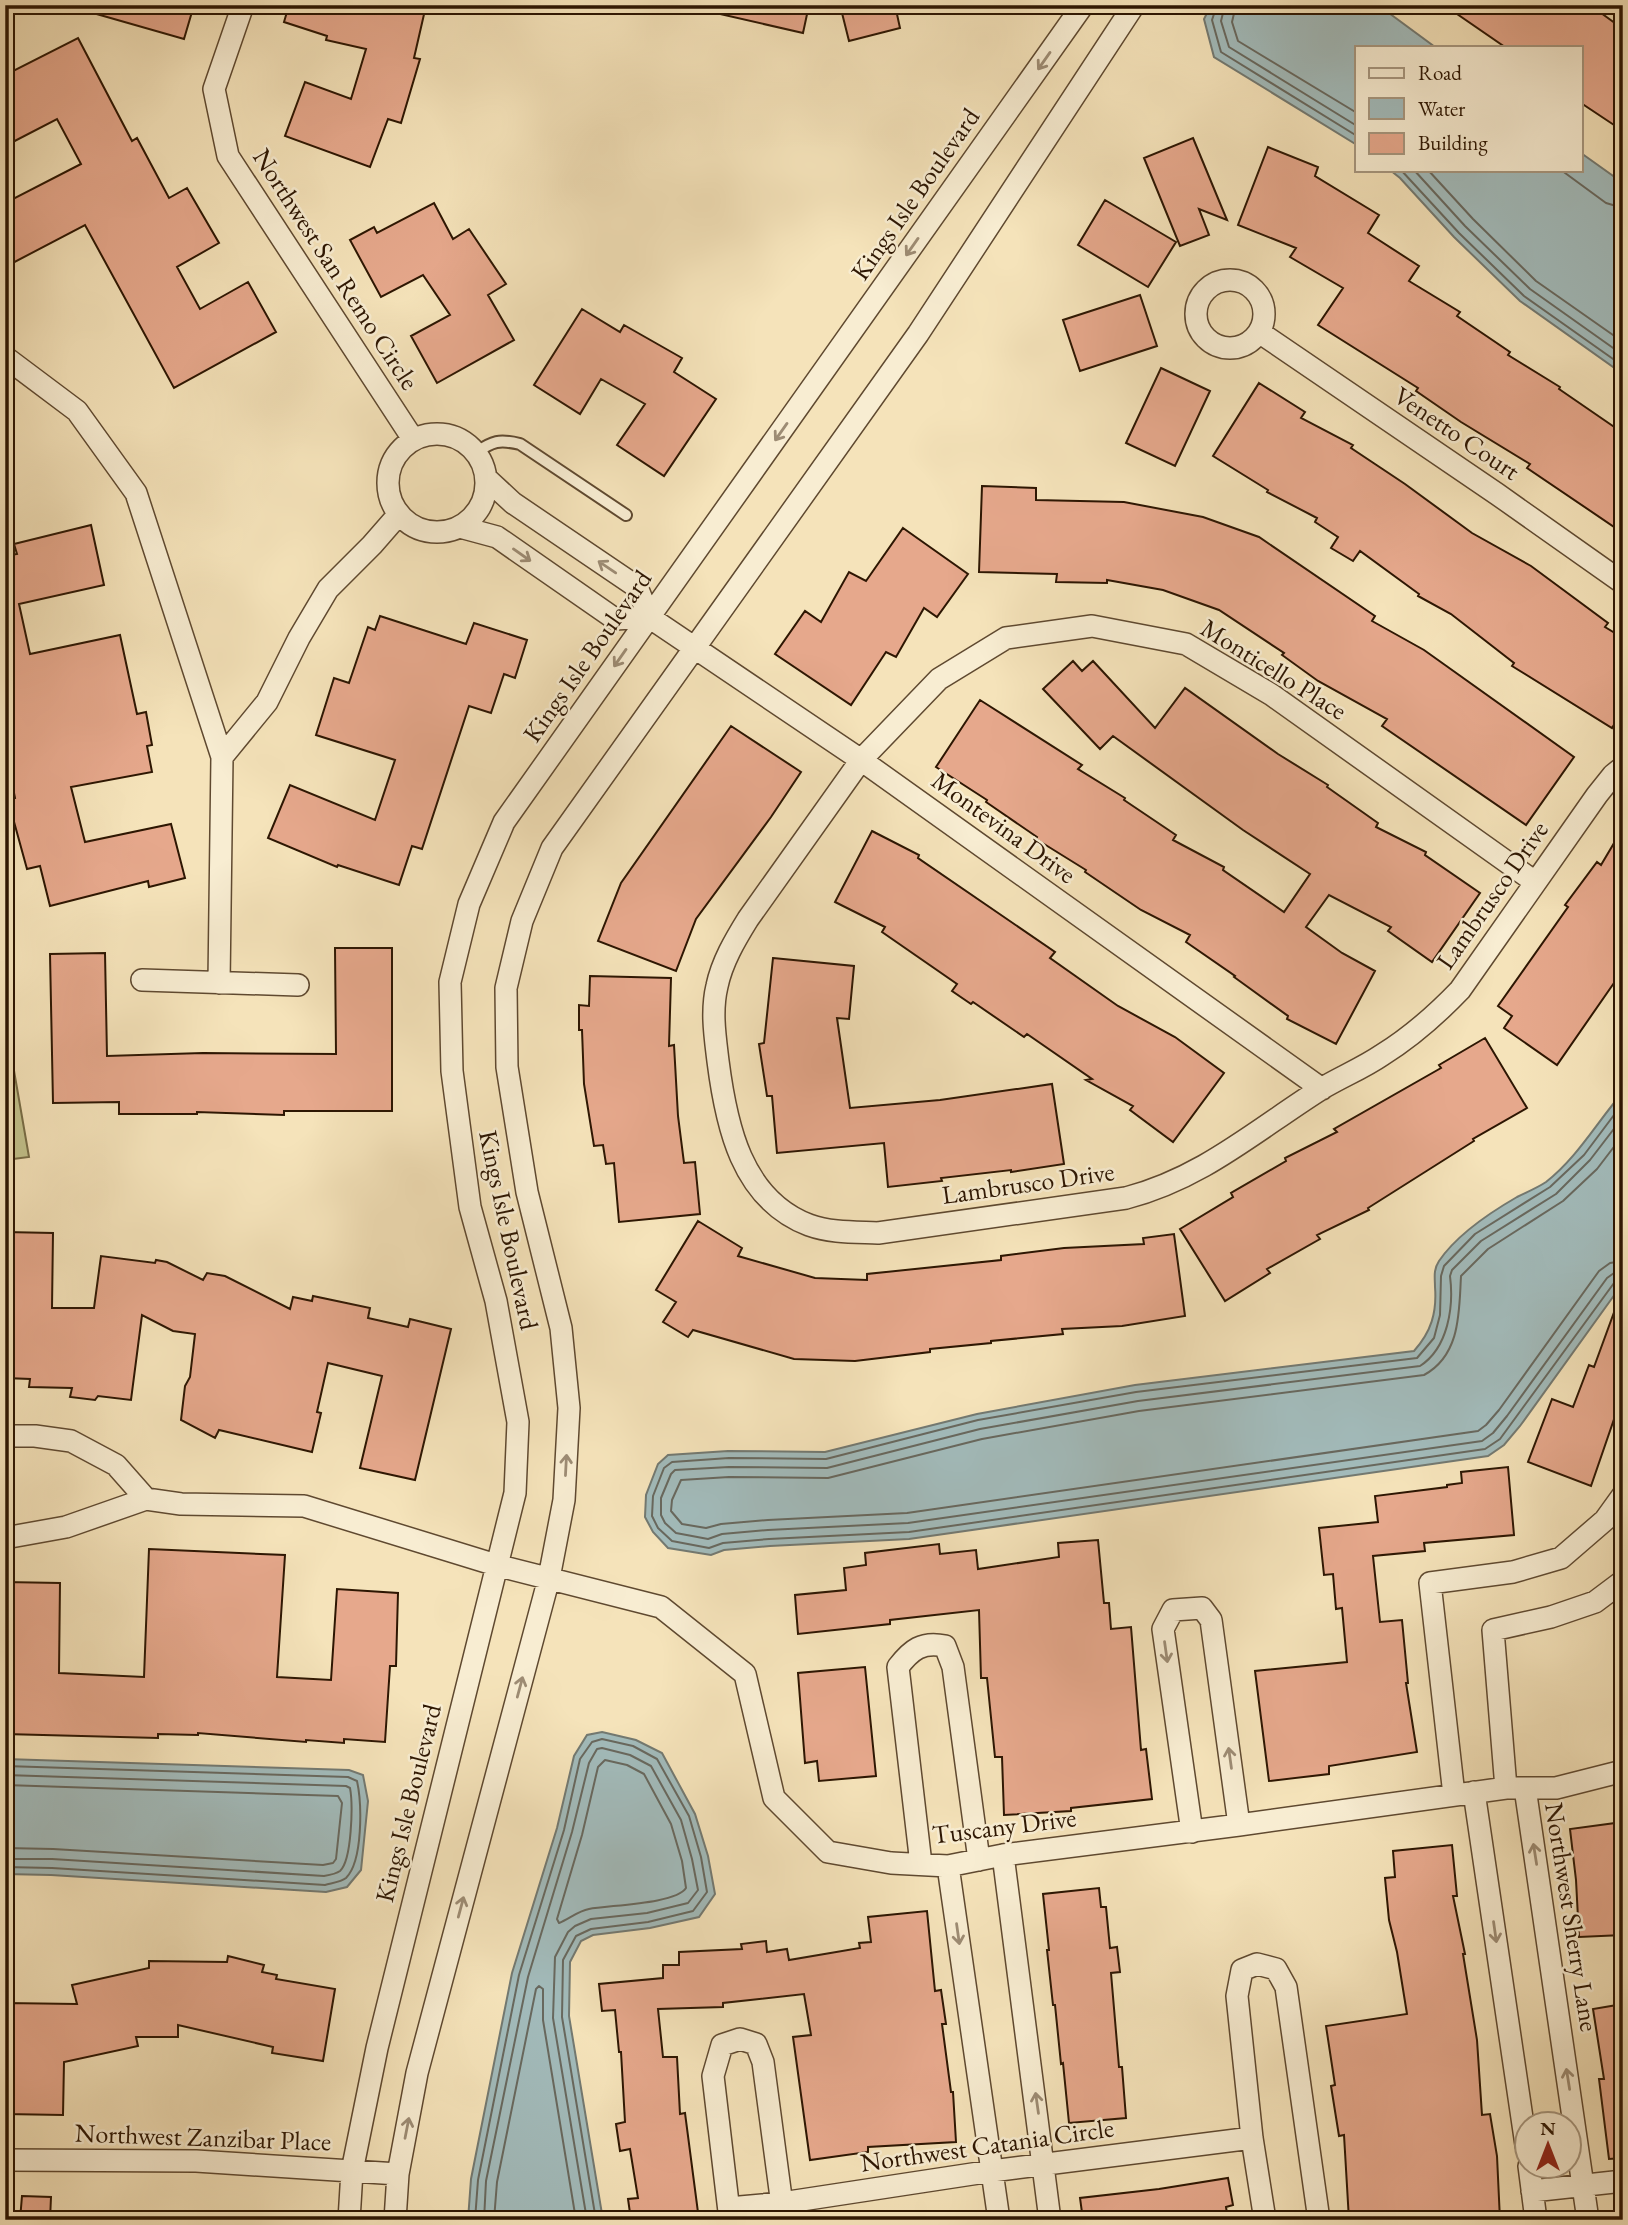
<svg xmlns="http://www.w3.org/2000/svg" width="1628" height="2225" font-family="'EB Garamond',serif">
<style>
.green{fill:#c2c18b;stroke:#786c46;stroke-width:2}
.water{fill:#a2bbbb;stroke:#737971;stroke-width:2}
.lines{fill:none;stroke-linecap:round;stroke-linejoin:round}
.shore{stroke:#68685e;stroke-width:2}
.building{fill:#e6a88c;stroke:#2d1602;stroke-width:2}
.lane-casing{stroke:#5f4930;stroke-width:14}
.street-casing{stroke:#5f4930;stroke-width:24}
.lane{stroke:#f8edd2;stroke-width:10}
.street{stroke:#f8edd2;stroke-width:21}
.oneway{stroke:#9d8c74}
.labels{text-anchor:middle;stroke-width:5;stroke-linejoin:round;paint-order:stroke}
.street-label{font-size:26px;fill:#2d1602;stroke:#f8edd2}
</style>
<rect width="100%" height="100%" fill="#f5e3ba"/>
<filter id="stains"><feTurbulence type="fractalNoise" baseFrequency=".00286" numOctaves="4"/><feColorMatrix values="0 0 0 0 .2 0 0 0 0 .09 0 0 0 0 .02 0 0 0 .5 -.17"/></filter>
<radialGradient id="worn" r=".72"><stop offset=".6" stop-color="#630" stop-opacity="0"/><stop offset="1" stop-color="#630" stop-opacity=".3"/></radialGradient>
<path class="green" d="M5 1019 29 1157 5 1160Z"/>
<path class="water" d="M1211 5H1378L1435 47H1357V145L1214 57 1204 19Z
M1581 153 1623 183V374L1520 301 1454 237 1400 178 1390 170H1581Z
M1623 1092V1283L1520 1426 1504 1445 1488 1456 909 1539 770 1546 724 1550 711 1555 668 1548 653 1532 645 1517 646 1495 658 1464 668 1455 728 1451 825 1452 977 1414 1135 1385 1414 1351C1431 1332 1437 1313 1435 1287 1435 1278 1433 1270 1439 1261 1456 1236 1491 1212 1517 1197 1527 1192 1537 1188 1546 1182 1577 1158 1597 1122 1623 1092Z
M602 1732 636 1740 662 1753 695 1814 708 1856 715 1894 699 1917 650 1928 593 1935 581 1941 570 1962 569 2016 603 2220H468L471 2179 512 1973 557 1828 574 1756 587 1735Z
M5 1759 349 1770 363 1775 368 1801 361 1870 347 1887 326 1892 51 1875 5 1874Z"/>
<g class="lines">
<path class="shore" d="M1217 5 1212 20 1221 52 1357 136
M1225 5 1221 21 1229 47 1357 126
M1236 5 1232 22 1238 41 1357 113
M1401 170 1459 233 1524 296 1623 366
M1414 170 1465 226 1530 289 1623 355
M1428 170 1473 219 1536 281 1623 342
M1561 170 1606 203 1623 208
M1623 1103 1584 1155 1550 1187 1475 1234 1444 1266 1441 1276 1440 1315 1434 1338 1417 1358 1136 1392 978 1420 826 1459 729 1458 672 1462 664 1468 653 1496 652 1516 658 1528 672 1541 709 1548 723 1543 769 1539 909 1532 1485 1449 1500 1439 1614 1283 1623 1280
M1623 1117 1590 1160 1556 1194 1481 1241 1452 1270 1450 1276C1454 1307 1448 1348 1420 1366L1138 1401 980 1429 827 1468 729 1467 675 1470 671 1474 661 1498V1515L665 1523 676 1533 708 1539 722 1534 768 1530 908 1523 1482 1441 1493 1433 1507 1416 1607 1278 1614 1273 1623 1271
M1623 1135 1597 1169 1563 1201 1488 1249 1461 1276C1459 1311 1461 1355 1424 1375L1139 1411 982 1439 828 1478 729 1477 681 1480 672 1500 671 1511 682 1524 706 1528 721 1524 768 1520 907 1513 1478 1431 1486 1425 1499 1410 1599 1271 1610 1263 1623 1261
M605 1760 627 1765 644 1774 671 1824 682 1861 686 1888C676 1904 609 1905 589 1909 578 1911 569 1919 559 1923L557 1919 582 1835 598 1767Z
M5 1766 348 1777 357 1781C362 1804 363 1861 346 1878 341 1882 332 1883 325 1885L52 1868 5 1867
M5 1775 346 1786 350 1788C353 1804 352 1860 340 1871 336 1874 330 1875 324 1876L52 1859H5
M5 1785 338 1796 342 1803 336 1859 333 1863 323 1865 53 1849 5 1848
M475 2220 478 2180 519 1975 564 1830 580 1759 592 1742 602 1739 633 1746 657 1759 689 1816 701 1857 707 1892 693 1911 648 1922 591 1929 576 1936 563 1960 562 2017 596 2220
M484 2220 486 2181 528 1977 572 1832 589 1763 597 1749 602 1748 630 1755 651 1766 681 1820 692 1859 698 1890 688 1903 647 1913 591 1919 575 1926 568 1932 555 1957 553 2018 587 2220
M494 2220 497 2182 536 1989 539 1986 543 1989V2020L576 2220"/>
</g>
<path class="building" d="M87 5H194L184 39 86 11Z
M289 5H405L425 10 414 58 420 59 401 123 388 119 370 167 285 136 305 82 351 99 366 49 326 40 327 36 284 22Z
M721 5H809L803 33 720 14Z
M840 5H895L900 28 849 41Z
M1444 5H1590L1623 29V131L1581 103V47H1505Z
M78 38 132 141 137 138 169 198 187 188 219 243 177 267 200 309 248 282 276 332 174 388 85 225 5 267V203L81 164 57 119 5 146V75Z
M1193 138 1227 220 1199 209 1209 235 1180 246 1144 158Z
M1268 147 1318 167 1315 176 1379 215 1368 233 1419 266 1409 281 1460 312 1457 316 1510 352 1508 355 1560 387 1559 389 1623 433V533L1527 468 1530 464 1461 422 1416 391 1418 388 1318 325 1343 288 1290 257 1296 248 1238 225Z
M1105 200 1176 242 1148 287 1078 245Z
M434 203 453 239 469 229 506 284 488 295 514 340 437 383 411 336 450 315 423 275 381 297 350 240 374 227 377 233Z
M1140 295 1157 346 1080 371 1063 320Z
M582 309 620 332 624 325 682 358 674 372 716 399 664 476 617 445 645 404 601 379 580 414 534 385Z
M1161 368 1210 391 1175 466 1126 443Z
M1259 383 1305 412 1301 418 1353 445 1351 448 1405 484 1472 533 1531 566 1608 623 1605 627 1623 638V710L1612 728 1512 666 1514 663 1451 614 1418 596 1419 594 1360 551 1353 561 1331 548 1338 537 1315 522 1317 518 1267 492 1268 490 1213 456Z
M982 486 1036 488V500L1124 502 1203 517 1259 537 1375 616 1372 621 1424 650 1574 757 1526 825 1382 726 1387 719 1318 681 1282 655 1284 653 1219 610 1163 590 1107 580V583L1056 582 1057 574 979 572Z
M91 525 104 585 19 604 30 654 120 635 137 714 146 712 152 745 147 746 152 772 71 787 85 842 171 824 185 878 149 887 148 881 50 906 40 866 27 869 8 800 15 798 5 747V556L17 554 14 544Z
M903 528 968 574 937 617 924 608 896 657 886 652 851 705 775 654 805 611 821 622 849 572 866 581Z
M380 616 466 644 474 623 527 640 515 678 504 674 491 713 469 706 422 849 412 846 399 885 338 865 337 867 268 838 290 785 375 820 395 760 316 735 334 678 349 683 368 627 375 630Z
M1073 661 1082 671 1093 661 1155 728 1185 688 1278 754 1328 785 1327 787 1378 823 1376 827 1426 852 1425 855 1480 893 1432 962 1388 931 1391 927 1329 895 1306 927 1342 953 1375 971 1336 1044 1287 1019 1288 1016 1234 977 1235 976 1186 942 1190 935 1141 910 1085 872 1086 870 1036 839 1037 837 986 802 987 800 936 767 980 700 1082 765 1078 769 1125 798 1124 800 1176 835 1173 840 1224 867 1223 870 1284 912 1310 874 1243 830 1113 736 1100 749 1043 689Z
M731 726 801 772 771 817 696 919 676 971 598 941 621 883Z
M1623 828V970L1557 1065 1504 1028 1512 1016 1498 1006 1568 907 1565 905 1597 862 1601 865Z
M872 831 919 855 918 858 1055 952 1050 958 1118 1006 1175 1037 1224 1073 1173 1142 1130 1110 1133 1106 1086 1080 1092 1079 1027 1034 1024 1037 973 1002 971 1004 952 991 957 984 882 932 885 927 835 902Z
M335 948H392V1111H284V1115L197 1112V1114H119V1102L53 1103 50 954 105 953 107 1056 203 1053 336 1054Z
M773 958 854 966 849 1019 837 1018 850 1108 940 1100 1052 1084 1064 1164 1011 1172V1170L941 1178 942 1181 888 1187 884 1143 777 1153 772 1096H767L759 1044 764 1043Z
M590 976 671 978 669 1046 674 1045 678 1116 684 1163 695 1162 700 1214 619 1222 614 1163 606 1164 603 1145 594 1146 584 1084 582 1030H579V1005L589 1006Z
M1485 1038 1527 1108 1473 1139 1474 1141 1368 1208 1369 1210 1317 1235 1320 1239 1267 1269 1270 1273 1225 1301 1180 1229 1233 1197 1231 1193 1286 1161 1285 1158 1337 1132 1334 1129 1441 1068 1439 1065Z
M698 1221 742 1248 738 1256 815 1278 867 1280V1274L1001 1260V1256L1064 1248 1144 1244 1143 1238 1174 1234 1185 1316 1122 1326 1062 1329 1063 1334 991 1341V1343L930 1349V1352L855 1361 794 1359 693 1330 688 1337 663 1322 676 1302 656 1290Z
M5 1232 53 1233 52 1308H94L101 1256 155 1263 156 1260 167 1262 203 1280 207 1273 225 1276 290 1309 293 1297 312 1301 313 1296 370 1308 368 1318 408 1327 410 1319 451 1329 415 1480 360 1468 382 1376 328 1363 317 1412 321 1413 312 1452 219 1430 215 1438 181 1420 185 1386 190 1377 195 1334 173 1331 142 1315 131 1400 98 1396 95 1400 70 1397 72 1388 29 1387 30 1379 5 1378Z
M1620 1296H1623V1393L1591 1486 1528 1462 1552 1399 1573 1407 1589 1365 1594 1367Z
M1508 1467 1514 1535 1424 1543 1425 1551 1373 1556 1380 1622 1402 1620 1408 1683H1406L1417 1752 1329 1766V1774L1269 1781 1255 1671 1347 1662 1342 1608 1336 1609 1333 1574 1324 1575 1319 1528 1378 1522 1375 1496 1447 1487V1485L1462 1483 1461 1472Z
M1098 1540 1104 1603H1109L1111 1629 1131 1627 1141 1750 1146 1749 1152 1799 1071 1808V1811L1004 1815 1002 1757H995L987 1678H981L979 1610 890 1620V1624L798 1634 795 1595 846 1590 844 1568 866 1565 865 1553 939 1544 940 1554 976 1550 978 1569 1059 1557 1058 1543Z
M149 1549 285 1555 277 1677 331 1680 337 1589 398 1593 396 1666H390L385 1742 344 1739V1743L306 1740V1742L198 1733V1735L158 1734V1738L5 1734V1582L60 1583 59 1673 144 1677Z
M865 1667 876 1776 819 1781 817 1761 805 1763 798 1673Z
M1623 1822V1935L1579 1937 1576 1880 1570 1829Z
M1452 1845 1457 1896H1453L1465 1954H1463L1477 2040 1482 2115 1490 2114 1497 2156 1500 2220H1349L1344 2135 1339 2136 1331 2086 1335 2085 1326 2026 1407 2014 1397 1952 1389 1920 1385 1878 1395 1877 1393 1851Z
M1099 1888 1101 1907H1106L1110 1948 1117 1947 1120 1972 1111 1973 1119 2067H1122L1126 2118 1069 2123 1063 2063 1061 2064 1055 2005H1053L1047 1950H1049L1043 1894Z
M927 1911 935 1991 941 1990 946 2024H942L951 2092H953L956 2142 868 2147V2152L810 2160 793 2037 811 2035 804 1994 723 2003V2007L658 2009 663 2057H677L680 2114 685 2113 699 2220H631L628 2199 638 2198 630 2149 620 2151 616 2124 625 2122 621 2052H619L615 2010 602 2011 599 1984 663 1978V1965H679V1952L742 1949 741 1944 766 1941 767 1952 787 1949 789 1960 860 1948 859 1943 871 1942 868 1917Z
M228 1956 264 1965 262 1972 277 1975 276 1979 335 1989 323 2061 272 2053 273 2047 178 2025V2037H136L138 2046 64 2062 63 2115 5 2114V2003L77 2004 72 1985 149 1968V1961L227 1962Z
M1623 2004V2158L1609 2159 1599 2079H1604L1593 2009Z
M1228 2178 1233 2205 1226 2207 1228 2220H1083L1080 2198 1159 2189Z
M22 2196 51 2197 50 2220H20Z"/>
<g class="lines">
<defs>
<path id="lane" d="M475 453C493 441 499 439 520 444L626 515"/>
<path id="street" d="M243 5 214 89 228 156 413 439
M1196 314a34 34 0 1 1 68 0a34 34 0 1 1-68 0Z
M1259 332 1497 494 1623 583
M5 357 77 411 136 493 222 757 219 983
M388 483a49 49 0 1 1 98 0a49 49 0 1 1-98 0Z
M486 478 513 503 637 587 649 617
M460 527 497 537 615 619 649 617
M649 617 861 760 1322 1089
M222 757 267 702 299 638 328 589 372 545 399 514
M1535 882 1272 695 1186 644 1092 626 1006 638 939 679 861 760 748 919C735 940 722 962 717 986 711 1011 715 1036 718 1061 726 1124 741 1199 809 1225 831 1233 855 1232 878 1233L1126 1198C1203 1178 1256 1130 1321 1089 1341 1077 1363 1068 1382 1055 1411 1037 1436 1015 1460 990L1597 795 1613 775 1623 767
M142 980 298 985
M5 1436H35L71 1441 116 1465 146 1499 181 1504 304 1506 496 1565 661 1607 745 1674 774 1798 828 1852 891 1863 948 1866 1003 1855 1239 1825 1506 1788H1556L1623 1771
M5 1538 66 1527 146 1499
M1506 1788 1493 1630 1551 1617 1595 1602 1623 1581
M1525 1788 1588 2220
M1474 1792 1526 2145
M1454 1795 1430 1583 1513 1572 1561 1558 1605 1520 1623 1495
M1192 1832 1163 1629 1173 1610 1202 1608 1211 1620 1239 1825
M1003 1855 1050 2220
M921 1864 898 1667C911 1650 922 1641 945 1646L953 1667 979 1860
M948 1866 999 2220
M5 2160 196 2161 398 2174
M1529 2166 1536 2220
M1532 2191 1623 2181
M729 2208 782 2203 992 2171 1252 2138
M349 2220 352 2171 377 2048 515 1493 518 1422 496 1301 470 1207 452 1071 450 982 469 904 504 822 1083 5
M395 2220 398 2174 417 2073 549 1578 564 1500 569 1408 561 1328 527 1192 507 1067 506 988 522 921 552 848 918 334 1134 5
M730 2220 713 2076 722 2045 740 2039 756 2044 763 2062 784 2220
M1265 2220 1252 2138 1237 1996 1242 1970 1257 1964 1276 1969 1286 1987 1319 2220"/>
</defs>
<use href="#lane" class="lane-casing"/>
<use href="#street" class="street-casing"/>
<use href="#lane" class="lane"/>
<use href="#street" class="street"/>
</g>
<defs><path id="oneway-shaft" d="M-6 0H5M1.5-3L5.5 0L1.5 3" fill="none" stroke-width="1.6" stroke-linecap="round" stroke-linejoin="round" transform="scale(1.75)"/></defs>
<g class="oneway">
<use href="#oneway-shaft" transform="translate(1044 61) rotate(125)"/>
<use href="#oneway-shaft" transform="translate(912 247) rotate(125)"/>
<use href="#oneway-shaft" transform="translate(781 432) rotate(125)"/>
<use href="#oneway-shaft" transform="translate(522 555) rotate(35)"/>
<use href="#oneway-shaft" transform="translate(607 567) rotate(-146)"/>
<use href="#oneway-shaft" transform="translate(620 658) rotate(125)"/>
<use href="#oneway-shaft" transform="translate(566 1465) rotate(-87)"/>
<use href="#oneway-shaft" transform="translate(1166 1652) rotate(82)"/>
<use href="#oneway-shaft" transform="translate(520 1687) rotate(-75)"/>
<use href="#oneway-shaft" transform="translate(1230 1758) rotate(-98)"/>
<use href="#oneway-shaft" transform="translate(1535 1854) rotate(-99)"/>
<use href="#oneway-shaft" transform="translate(461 1907) rotate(-75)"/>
<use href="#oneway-shaft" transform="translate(1495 1932) rotate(82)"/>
<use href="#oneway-shaft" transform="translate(958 1934) rotate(82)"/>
<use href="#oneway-shaft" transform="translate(1568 2079) rotate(-99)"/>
<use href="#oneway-shaft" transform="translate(1037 2103) rotate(-98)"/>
<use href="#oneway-shaft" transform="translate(407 2128) rotate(-79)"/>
</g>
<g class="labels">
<g class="street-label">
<text transform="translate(915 194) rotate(-55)" y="9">Kings Isle Boulevard</text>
<text transform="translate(336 269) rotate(57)" y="9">Northwest San Remo Circle</text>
<text transform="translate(1457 433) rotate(34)" y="9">Venetto Court</text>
<text transform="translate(587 656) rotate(-55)" y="9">Kings Isle Boulevard</text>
<text transform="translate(1274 669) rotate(32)" y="9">Monticello Place</text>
<text transform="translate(1004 827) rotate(36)" y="9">Montevina Drive</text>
<text transform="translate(1492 895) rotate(-55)" y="9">Lambrusco Drive</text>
<text transform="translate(1028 1183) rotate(-8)" y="9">Lambrusco Drive</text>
<text transform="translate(509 1230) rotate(78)" y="9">Kings Isle Boulevard</text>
<text transform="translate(408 1803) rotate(-76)" y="9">Kings Isle Boulevard</text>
<text transform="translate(1004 1826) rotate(-7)" y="9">Tuscany Drive</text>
<text transform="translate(1572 1917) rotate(81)" y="9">Northwest Sherry Lane</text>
<text transform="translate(203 2137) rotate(2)" y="9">Northwest Zanzibar Place</text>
<text transform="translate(987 2145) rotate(-8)" y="9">Northwest Catania Circle</text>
</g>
</g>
<rect width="1628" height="2225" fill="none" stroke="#f5e3ba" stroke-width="28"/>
<rect x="7" y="7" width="1614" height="2211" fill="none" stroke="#2d1602" stroke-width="3.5"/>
<rect x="14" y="14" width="1600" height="2197" fill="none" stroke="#2d1602" stroke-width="2"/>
<rect x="1355" y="46" width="228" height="126" fill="#f8edd2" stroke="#a7977f" stroke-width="2"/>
<rect x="1369" y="68" width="35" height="10" fill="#f8edd2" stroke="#a7977f" stroke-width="2"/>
<text x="1418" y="80" font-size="21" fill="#2d1602">Road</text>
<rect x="1369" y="98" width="35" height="21" fill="#a2bbbb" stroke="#a7977f" stroke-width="2"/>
<text x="1418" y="116" font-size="21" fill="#2d1602">Water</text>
<rect x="1369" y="133" width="35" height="21" fill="#e6a88c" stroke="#a7977f" stroke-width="2"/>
<text x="1418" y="150" font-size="21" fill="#2d1602">Building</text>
<g transform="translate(1548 2145)"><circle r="33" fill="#f8edd2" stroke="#a7977f" stroke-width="2"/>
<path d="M0-5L12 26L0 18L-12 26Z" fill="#8f2418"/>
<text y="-10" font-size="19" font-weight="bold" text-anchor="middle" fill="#2d1602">N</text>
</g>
<rect width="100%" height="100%" filter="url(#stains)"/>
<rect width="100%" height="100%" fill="url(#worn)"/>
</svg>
